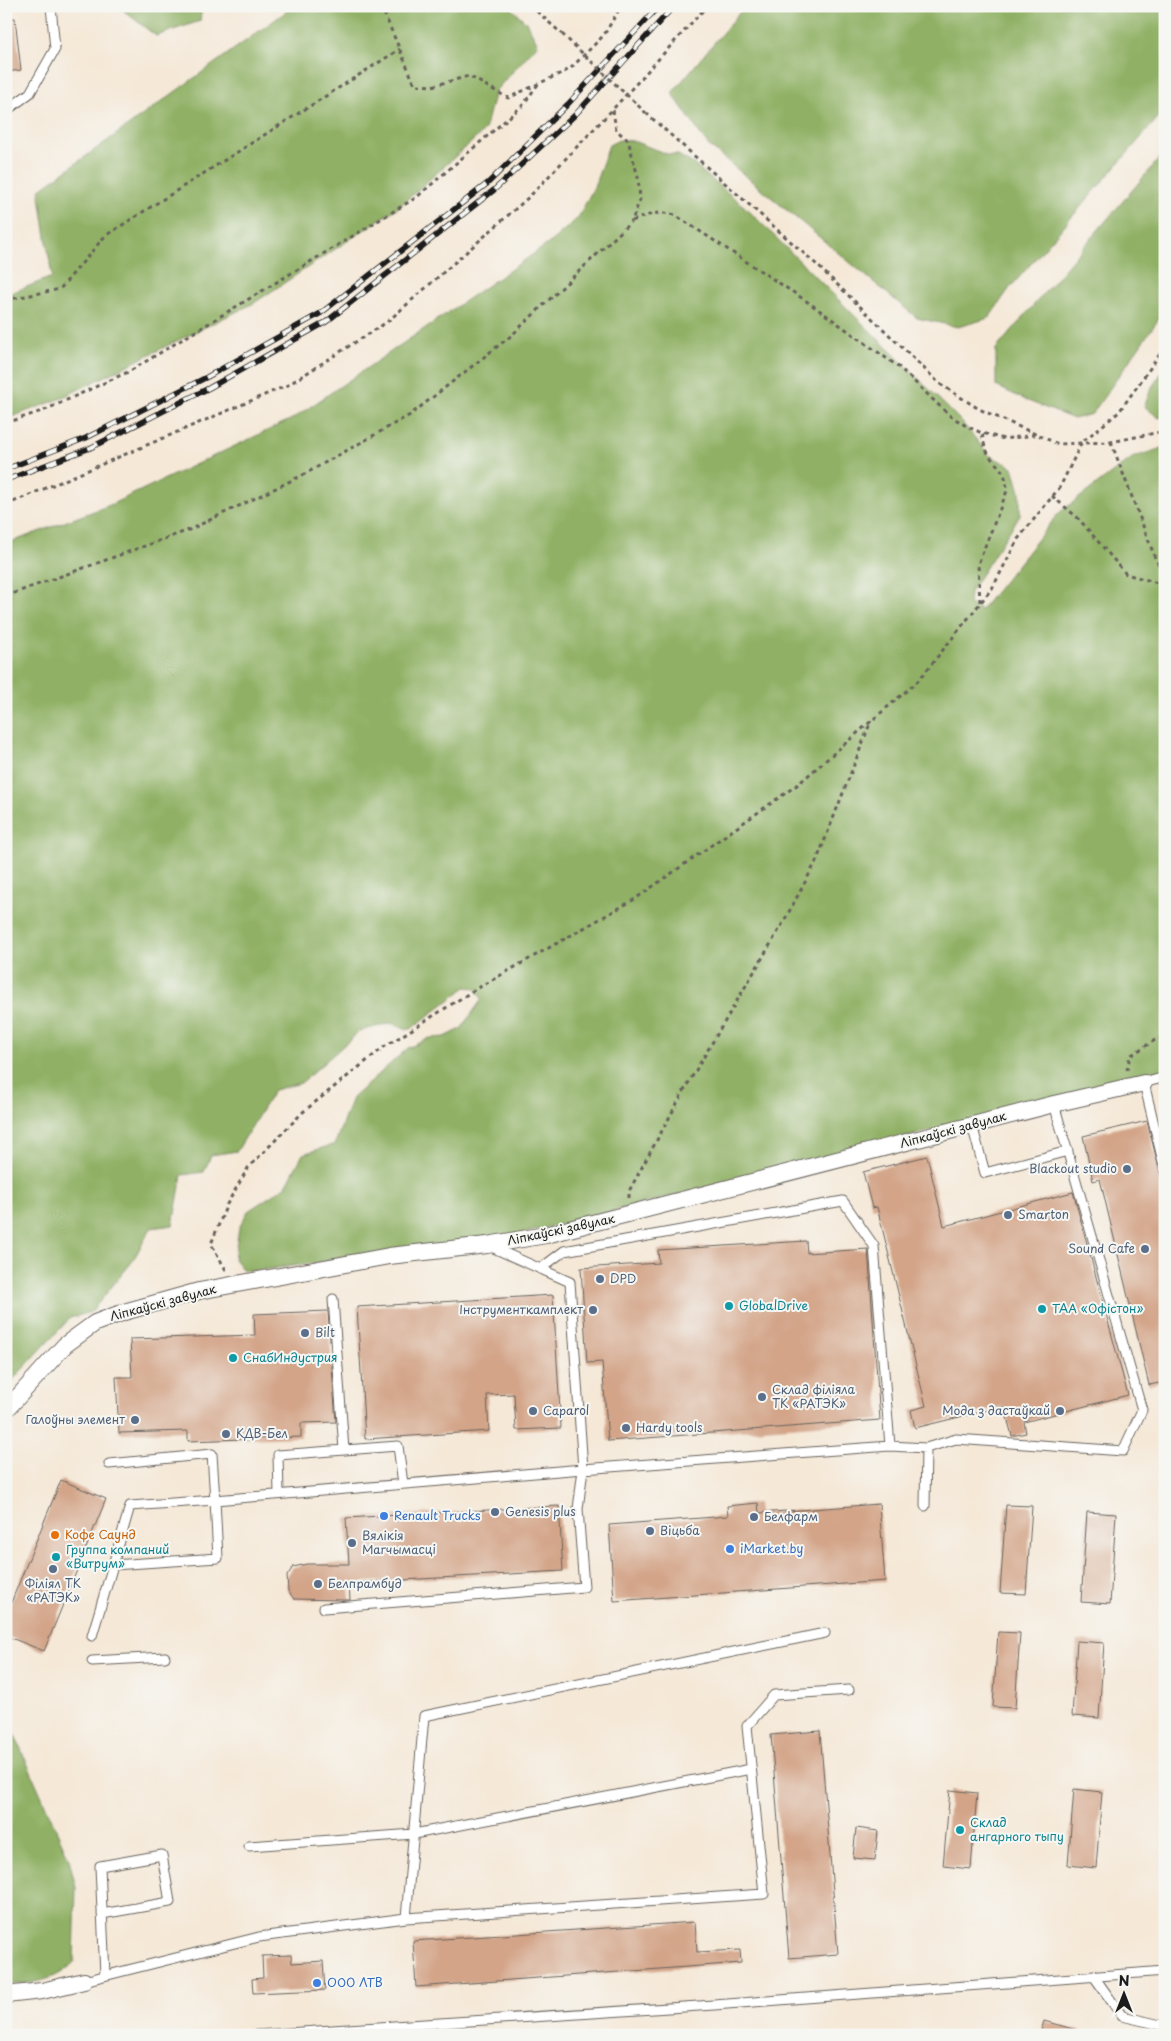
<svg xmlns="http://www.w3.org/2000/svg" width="1171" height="2041" font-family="'Playpen Sans',sans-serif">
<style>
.forest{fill:#90b165;stroke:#566640}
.building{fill:#d3a488}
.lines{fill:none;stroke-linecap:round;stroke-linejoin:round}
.service-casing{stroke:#68635d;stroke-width:11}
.minor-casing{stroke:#68635d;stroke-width:18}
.path{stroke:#68635d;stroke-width:3;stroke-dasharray:4 4;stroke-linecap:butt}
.service{stroke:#fff;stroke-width:9}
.minor{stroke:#fff;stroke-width:16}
.rail-casing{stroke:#1c1c1c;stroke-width:5.5}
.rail{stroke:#f6f6f2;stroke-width:4;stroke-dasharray:11;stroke-linecap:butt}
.path-bridge{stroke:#68635d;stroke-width:3;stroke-dasharray:4 4;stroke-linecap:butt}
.service-dot{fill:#5c6f8a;stroke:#f6f6f2;stroke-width:2}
.culture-dot{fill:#0f9aa8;stroke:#f6f6f2;stroke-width:2}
.shop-dot{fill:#3f7fe0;stroke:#f6f6f2;stroke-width:2}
.food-dot{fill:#e8710a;stroke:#f6f6f2;stroke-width:2}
.labels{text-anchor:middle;stroke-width:4;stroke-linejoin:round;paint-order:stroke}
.street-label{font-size:12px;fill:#1c1c1c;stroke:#f6f6f2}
.service-label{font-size:12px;fill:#4e5e75;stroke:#f6f6f2;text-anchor:start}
.culture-label{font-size:12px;fill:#0d838f;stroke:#f6f6f2;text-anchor:start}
.shop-label{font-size:12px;fill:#366cbe;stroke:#f6f6f2;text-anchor:start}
.food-label{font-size:12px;fill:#c56008;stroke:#f6f6f2;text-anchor:start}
</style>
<rect width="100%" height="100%" fill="#f6f6f2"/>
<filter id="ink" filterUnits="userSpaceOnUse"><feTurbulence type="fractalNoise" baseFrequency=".02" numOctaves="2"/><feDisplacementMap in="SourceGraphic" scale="10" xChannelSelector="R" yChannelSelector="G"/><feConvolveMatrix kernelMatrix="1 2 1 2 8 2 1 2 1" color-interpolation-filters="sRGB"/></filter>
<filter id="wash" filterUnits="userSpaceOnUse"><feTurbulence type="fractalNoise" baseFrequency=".0096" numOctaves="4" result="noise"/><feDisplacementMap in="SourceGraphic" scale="20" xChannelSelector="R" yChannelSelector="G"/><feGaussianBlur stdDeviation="1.12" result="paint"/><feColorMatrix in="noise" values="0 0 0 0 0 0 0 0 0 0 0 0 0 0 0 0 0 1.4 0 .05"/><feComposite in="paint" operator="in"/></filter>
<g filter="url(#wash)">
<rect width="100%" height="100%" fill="#f5e8d7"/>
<path class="forest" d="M124 6H202L200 21 156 36 124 11Z
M294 6H509L526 22 538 44 495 91 485 130 400 206 254 303 57 400 6 419V295L52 277 39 190Z
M745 6H1165V110L1009 289 989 318 958 327 917 318 708 145 672 93Z
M619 140 633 141 667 154 678 155 692 163 745 207 959 419 990 456 1013 467 1020 492V515L970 592 969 604 981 610 1059 513 1132 458 1165 447V1072L510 1237 254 1271 243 1270 234 1259 239 1228 248 1211 286 1186 303 1154 335 1144 352 1098 408 1048 430 1038 445 1037 461 1029 482 999 475 988 466 987 411 1029H405L391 1023 360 1031 301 1083 274 1090 237 1151 211 1155 204 1172 182 1175 173 1225 151 1228 132 1262 91 1312 70 1318 6 1387V544L110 505 294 418 548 244 578 218 594 187 609 145Z
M1165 152V310L1092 414 1074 419 1028 401 996 386V349Z
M1165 368V416L1159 418 1144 406 1152 387Z
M6 1715 69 1859 76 1887 74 1962C56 1982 32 1983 6 1985Z"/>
<g id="blocks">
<path class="building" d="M6 18H15L21 70 6 72Z
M1147 1121 1165 1192V1382L1149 1385 1100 1179 1093 1181 1083 1136Z
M927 1156 944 1226 1073 1192 1128 1395 1024 1422 1026 1433 1012 1436 1004 1406 915 1428 911 1410 926 1406 877 1207 872 1208 863 1172Z
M806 1241 807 1253 868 1249 880 1420 608 1441 602 1362 587 1363 581 1268 659 1263 658 1250Z
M553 1295 561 1428 516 1430 514 1394 487 1395 489 1431 365 1439 357 1307Z
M328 1311 336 1422 301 1423V1437L188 1441V1431L119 1433 116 1377H132L130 1339 255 1335 254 1314Z
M61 1480 106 1499 44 1651 6 1636V1615Z
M758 1503 759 1513 879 1504 885 1581 614 1601 609 1525 728 1516 727 1506Z
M1006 1505 1032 1506 1026 1594 1000 1593Z
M559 1506 563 1571 349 1583 350 1600H341L294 1599 288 1591 287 1576 293 1567 307 1564H349L346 1518Z
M1087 1512 1116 1514 1110 1604 1081 1602Z
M998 1632 1020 1633 1015 1708 993 1707Z
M1077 1641 1104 1643 1099 1718 1072 1716Z
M820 1731 838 1954 789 1958 771 1735Z
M1074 1789 1102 1792 1096 1868 1068 1865Z
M950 1790 977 1793 971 1869 943 1866Z
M856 1828 878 1831 875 1860 853 1858Z
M695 1922 697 1952 740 1950 741 1963 416 1987 413 1941Z
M291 1955 292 1963 323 1961 325 1990 253 1993 252 1979 263 1978 262 1956Z
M1044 2021 1080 2031V2035H1040Z"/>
</g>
</g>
<g filter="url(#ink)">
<use href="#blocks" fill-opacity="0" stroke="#68635d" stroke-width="1"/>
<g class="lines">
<defs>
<path id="service" d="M6 111 30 93 55 49 51 6
M1165 1077 1144 1083 1165 1170
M972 1125 985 1173 1068 1151
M540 1269 564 1251 843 1201 874 1246 890 1446
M333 1299 344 1450
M109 1464 212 1454 215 1500 130 1506 113 1565
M279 1494 278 1455 398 1446 403 1484
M925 1506 926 1448
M324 1608 584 1587 578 1509 583 1469 570 1282 489 1246
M92 1636 113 1565 218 1558 215 1500 583 1469 890 1446 926 1448 956 1439 1123 1451 1142 1410 1054 1104
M92 1661 165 1657
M249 1846 414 1834 751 1769
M102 1914 170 1902 162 1855 100 1866 105 1975
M406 1918 424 1716 825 1633
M1093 1975 1122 2016 1165 2026
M84 1981 259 1937 406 1918 764 1894 747 1726 774 1695 849 1690
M256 2035 714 2005 1165 1971"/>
<path id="minor" d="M6 1410 65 1345 95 1323 124 1312 199 1291 335 1266 389 1256 487 1245 546 1235 1054 1104 1144 1083
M6 1995 42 1991 84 1981"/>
</defs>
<use href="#service" class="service-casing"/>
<use href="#minor" class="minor-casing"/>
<path class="path" d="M381 6 415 85 432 86 469 76 508 98 570 69 604 35 621 6
M531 6 562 34
M613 110 616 130 628 140 638 177 640 199 632 221C648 215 659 210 675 215L805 300 900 368 948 414 966 426 982 433 1004 439 1036 435
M646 113 816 264 940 384 979 409 1058 444 1111 442 1165 431
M6 300 60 289 105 236 400 49
M6 423 45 410 130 371 417 197 522 106 539 83
M1111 442 1156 560 1165 574
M1052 496 1078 518 1126 574 1165 585
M6 505 288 385 387 322 530 196 613 109 707 6
M6 596 189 530 303 475 410 415 512 335 632 221
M980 602 978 564 1007 491C1006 464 994 468 986 449 984 445 983 439 982 433
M1127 1070 1130 1056 1155 1040 1165 1037
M629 1198V1191L686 1087 783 923 817 860 871 721
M226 1270 211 1244 227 1204 248 1168 303 1112 384 1047 471 992 635 899 797 785 919 680 993 587 1018 539 1060 487 1082 442 1119 412 1165 347
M6 1665 11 1660"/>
<use href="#service" class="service"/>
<use href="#minor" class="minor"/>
<defs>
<path id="rail" d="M6 469 86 438 207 377 321 313 488 183 568 104 659 6
M6 480 90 448 209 388 326 322 494 190 575 115 674 6"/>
</defs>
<use href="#rail" class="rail-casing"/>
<use href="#rail" class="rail"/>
<path class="path-bridge" d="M562 34 646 113"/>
</g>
</g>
<g class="service-dot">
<circle cx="1127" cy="1169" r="5"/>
<circle cx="1008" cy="1215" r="5"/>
<circle cx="1145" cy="1249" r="5"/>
<circle cx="600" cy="1279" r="5"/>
<circle cx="593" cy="1310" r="5"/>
<circle cx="305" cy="1333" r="5"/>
<circle cx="762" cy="1397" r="5"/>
<circle cx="533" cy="1411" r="5"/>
<circle cx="1060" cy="1411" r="5"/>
<circle cx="135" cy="1420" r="5"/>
<circle cx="626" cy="1428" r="5"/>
<circle cx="226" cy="1434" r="5"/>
<circle cx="495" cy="1512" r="5"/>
<circle cx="754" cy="1517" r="5"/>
<circle cx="650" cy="1531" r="5"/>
<circle cx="352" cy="1543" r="5"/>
<circle cx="53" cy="1569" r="5"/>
<circle cx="318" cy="1584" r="5"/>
</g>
<g class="culture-dot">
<circle cx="729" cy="1306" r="5"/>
<circle cx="1042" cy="1309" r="5"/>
<circle cx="233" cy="1358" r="5"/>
<circle cx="56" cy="1557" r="5"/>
<circle cx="960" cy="1830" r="5"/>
</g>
<g class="shop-dot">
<circle cx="384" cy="1516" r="5"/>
<circle cx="730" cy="1549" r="5"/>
<circle cx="317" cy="1983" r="5"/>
</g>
<circle class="food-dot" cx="55" cy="1535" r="5"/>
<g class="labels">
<g class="street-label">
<text transform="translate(953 1130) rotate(-15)" y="4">Ліпкаўскі завулак</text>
<text transform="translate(561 1230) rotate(-12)" y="4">Ліпкаўскі завулак</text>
<text transform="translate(163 1303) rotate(-15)" y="4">Ліпкаўскі завулак</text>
</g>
<g class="service-label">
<text x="1117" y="1173" text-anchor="end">Blackout studio</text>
<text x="1018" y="1219">Smarton</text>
<text x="1135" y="1253" text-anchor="end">Sound Cafe</text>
<text x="610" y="1283">DPD</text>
<text x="583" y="1314" text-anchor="end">Інструменткамплект</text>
<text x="315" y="1337">Bilt</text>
<text x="772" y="1394">Склад філіяла<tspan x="772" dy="14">ТК «РАТЭК»</tspan></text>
<text x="543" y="1415">Caparol</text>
<text x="1050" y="1415" text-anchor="end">Мода з дастаўкай</text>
<text x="125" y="1424" text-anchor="end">Галоўны элемент</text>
<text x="636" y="1432">Hardy tools</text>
<text x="236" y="1438">КДВ-Бел</text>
<text x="505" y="1516">Genesis plus</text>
<text x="764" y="1521">Белфарм</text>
<text x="660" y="1535">Віцьба</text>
<text x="362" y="1540">Вялікія<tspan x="362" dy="14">Магчымасці</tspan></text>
<text x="53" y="1588" text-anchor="middle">Філіял ТК<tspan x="53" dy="14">«РАТЭК»</tspan></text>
<text x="328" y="1588">Белпрамбуд</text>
</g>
<g class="culture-label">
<text x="739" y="1310">GlobalDrive</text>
<text x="1052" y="1313">ТАА «Офістон»</text>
<text x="243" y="1362">СнабИндустрия</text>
<text x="66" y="1554">Группа компаний<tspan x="66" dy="14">«Витрум»</tspan></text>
<text x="970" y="1827">Склад<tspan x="970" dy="14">ангарного тыпу</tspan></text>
</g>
<g class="shop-label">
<text x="394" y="1520">Renault Trucks</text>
<text x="740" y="1553">iMarket.by</text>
<text x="327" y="1987">ООО ЛТВ</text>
</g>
<g class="food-label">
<text x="65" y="1539">Кофе Саунд</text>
</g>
</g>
<rect width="1171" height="2041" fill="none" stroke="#f6f6f2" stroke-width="25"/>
<g transform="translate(1124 1994)" stroke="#f6f6f2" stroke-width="4" paint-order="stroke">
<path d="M0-4L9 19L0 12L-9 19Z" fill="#1c1c1c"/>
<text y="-8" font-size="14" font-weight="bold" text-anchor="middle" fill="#1c1c1c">N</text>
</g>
</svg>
